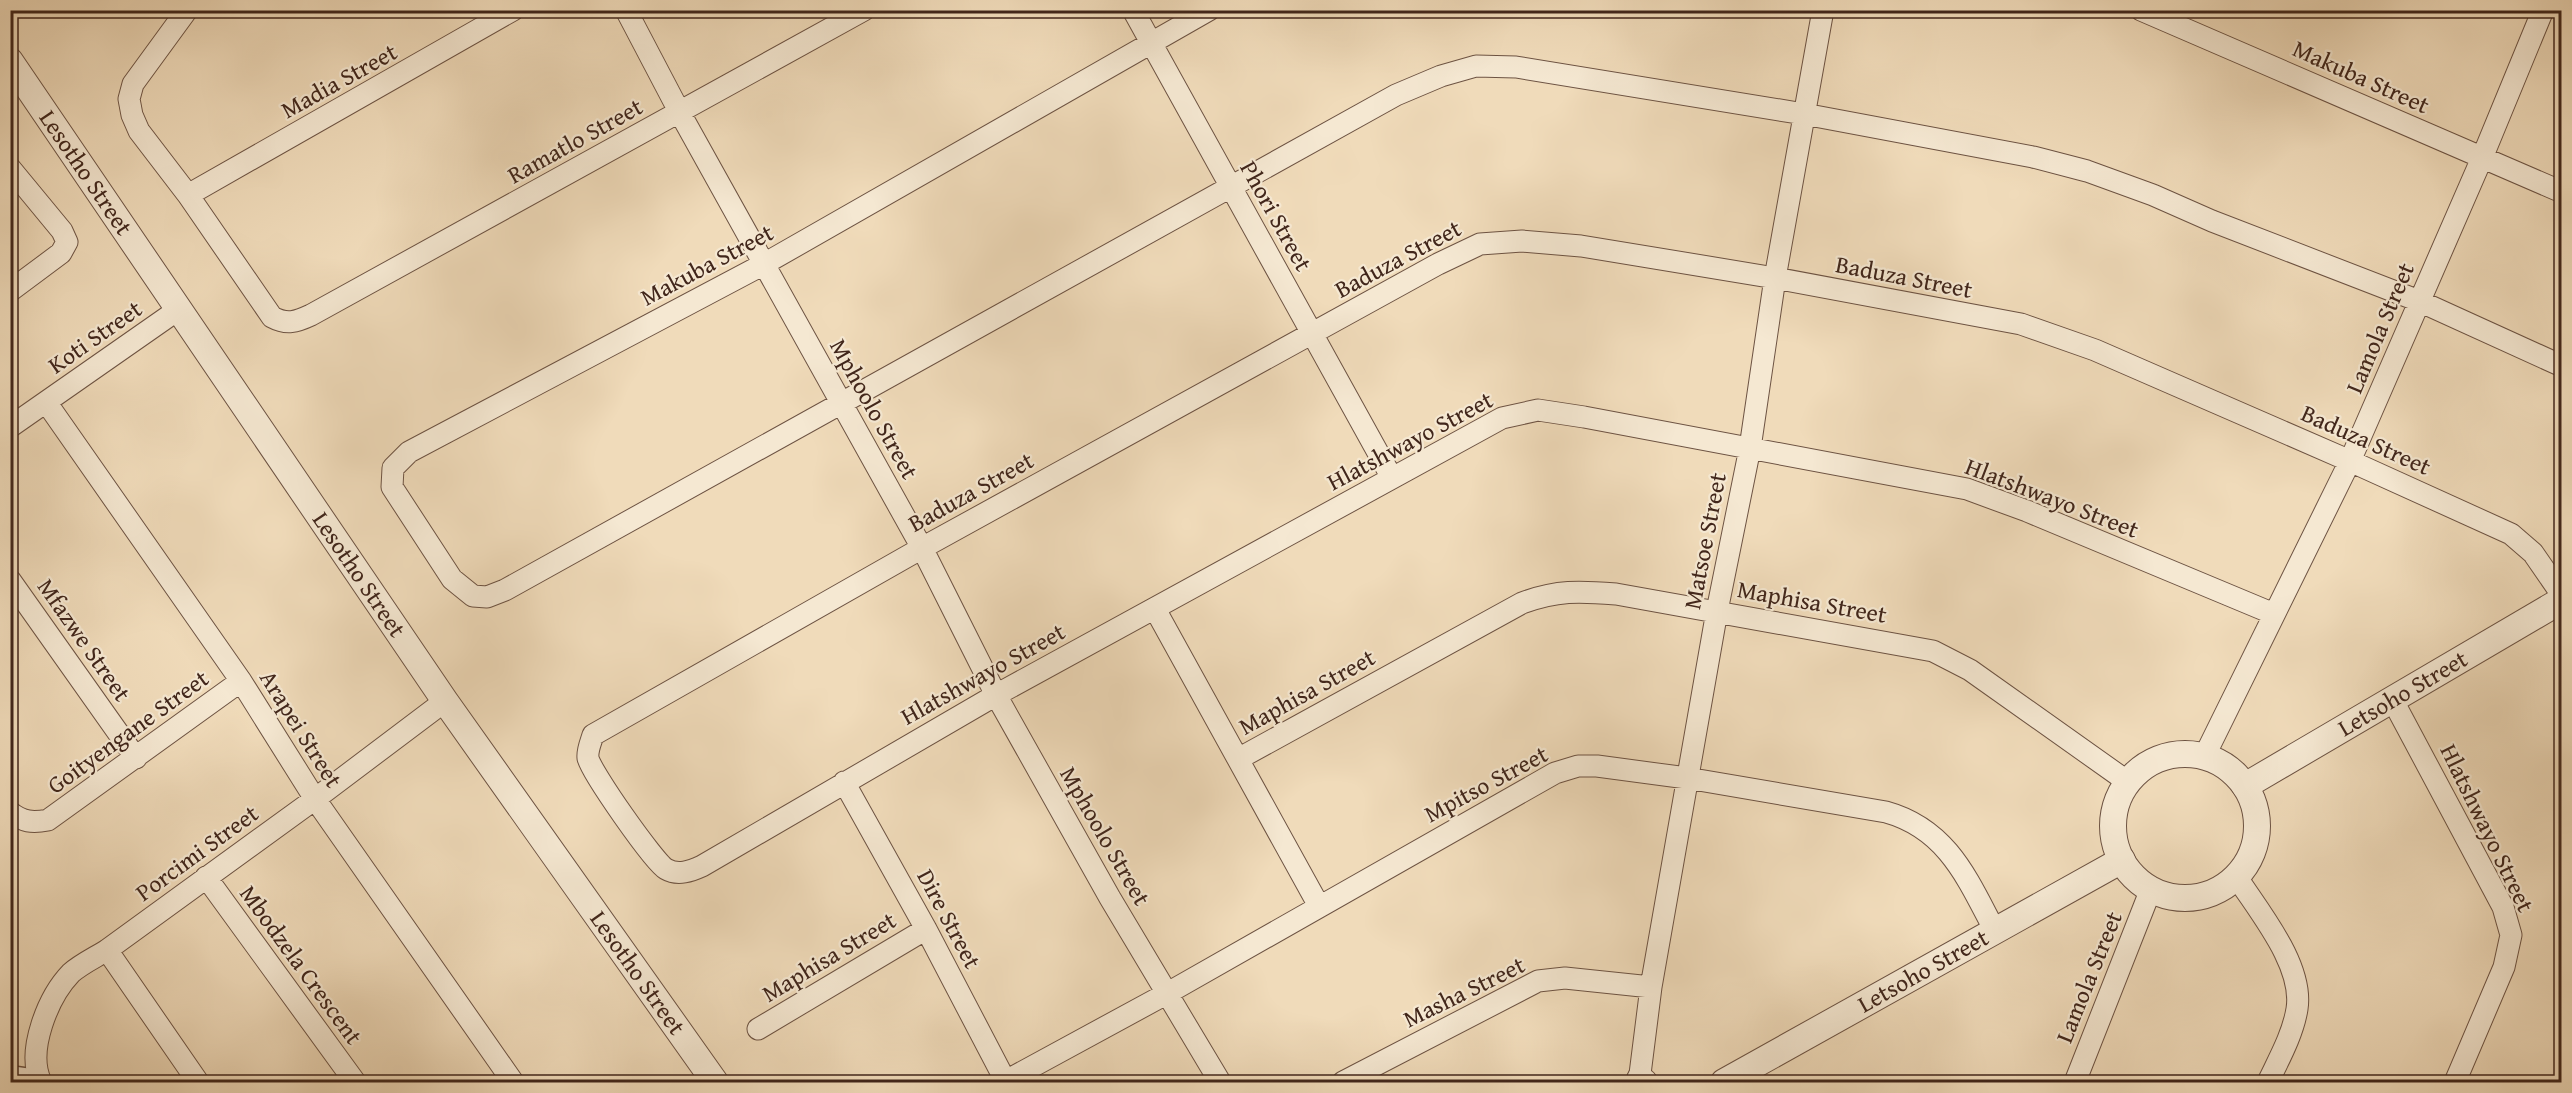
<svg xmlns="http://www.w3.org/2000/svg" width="2572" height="1093" font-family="'Gentium Book Plus',serif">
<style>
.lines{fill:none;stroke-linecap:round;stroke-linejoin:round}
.service-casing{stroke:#6d5343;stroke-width:13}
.minor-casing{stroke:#6d5343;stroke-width:23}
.tertiary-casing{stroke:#6d5343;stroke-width:28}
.service{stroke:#f5e8d2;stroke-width:10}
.minor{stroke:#f5e8d2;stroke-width:21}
.tertiary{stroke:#f5e8d2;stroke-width:26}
.labels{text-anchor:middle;stroke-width:4.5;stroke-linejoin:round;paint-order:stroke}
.street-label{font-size:24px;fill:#41261b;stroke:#f5e8d2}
</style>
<rect width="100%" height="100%" fill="#f0dbba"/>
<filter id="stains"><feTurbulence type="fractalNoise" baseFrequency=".00333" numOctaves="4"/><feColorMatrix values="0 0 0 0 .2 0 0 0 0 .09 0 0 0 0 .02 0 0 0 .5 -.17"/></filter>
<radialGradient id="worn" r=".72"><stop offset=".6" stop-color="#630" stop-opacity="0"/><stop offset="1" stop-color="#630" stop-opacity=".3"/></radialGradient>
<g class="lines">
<defs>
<path id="service" d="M10 1071 38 1075"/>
<path id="minor" d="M187 10 133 84 129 99 132 115 139 131 188 195 272 317C287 325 296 322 311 315L864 10
M626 10 680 113 922 548 996 695 1110 898 1220 1082
M1133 10 1392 478
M1209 10 764 264 409 452 393 468 392 487 452 579 473 596 487 597 505 590 1396 95 1441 76 1476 66 1516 67 1804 114 2033 157 2087 171 2153 195 2212 221 2419 301 2562 366
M2141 10 2562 192
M10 168 62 231 67 242 61 253 10 291
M188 195 513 10
M46 402 241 681 315 799 513 1082
M10 427 179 309
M10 580 136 758
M1155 609 1319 906
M2274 614 2027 511 1967 489 1584 417 1538 410 1502 418 996 695 702 866C691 871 678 876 666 869 654 862 591 772 588 758 587 750 591 742 593 735L922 548 1438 264 1480 244 1522 241 1581 246 1775 278 2021 324 2095 350 2350 461 2511 534 2533 553 2562 595
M2392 699 2503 907 2511 935 2504 967 2455 1082
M2204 757 2350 461 2482 158 2543 10
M1238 759 1522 603C1557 590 1579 591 1616 594L1933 651 1970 670 2128 782
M844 782 926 929 1006 1082
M10 812C23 822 32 823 48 820L241 681
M2236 876C2259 912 2304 965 2297 1009 2293 1034 2279 1059 2268 1082
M206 877 355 1082
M107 950 198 1082
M758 1029 926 929
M41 1082C26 1051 48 997 71 973 81 964 96 957 107 950L315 799 445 701
M1004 1082 1166 994 1555 773 1578 766H1597L1687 778 1886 812C1947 829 1967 878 1994 929
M1343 1082 1538 981 1565 978 1651 987
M1639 1082 1651 987 1717 611 1750 448 1775 278 1823 10
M2075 1082 2151 889"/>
<g id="tertiary">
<path id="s1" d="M10 61 445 701 715 1082"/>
<circle cx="2185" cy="826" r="72"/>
<path id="s2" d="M2245 786 2562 600"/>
<path d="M1640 1079 1644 1082"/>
<path id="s3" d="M1724 1082 2122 860"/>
</g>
</defs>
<use href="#service" class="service-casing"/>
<use href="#minor" class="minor-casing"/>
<use href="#tertiary" class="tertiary-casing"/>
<use href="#service" class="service"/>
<use href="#minor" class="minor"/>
<use href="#tertiary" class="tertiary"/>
</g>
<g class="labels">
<g class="street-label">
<text transform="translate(2361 77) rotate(24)" y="8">Makuba Street</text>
<text transform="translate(339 81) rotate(-29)" y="8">Madia Street</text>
<text transform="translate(575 141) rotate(-29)" y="8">Ramatlo Street</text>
<text dy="8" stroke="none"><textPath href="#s1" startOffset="135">Lesotho Street</textPath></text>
<text transform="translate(1276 216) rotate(61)" y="8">Phori Street</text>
<text transform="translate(1398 259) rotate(-28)" y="8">Baduza Street</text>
<text transform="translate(707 265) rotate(-28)" y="8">Makuba Street</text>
<text transform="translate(1904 277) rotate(11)" y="8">Baduza Street</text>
<text transform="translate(2380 328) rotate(-67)" y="8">Lamola Street</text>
<text transform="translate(95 337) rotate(-35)" y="8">Koti Street</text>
<text transform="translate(874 409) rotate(61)" y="8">Mphoolo Street</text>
<text transform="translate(2366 440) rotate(24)" y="8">Baduza Street</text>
<text transform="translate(1410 441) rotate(-28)" y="8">Hlatshwayo Street</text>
<text transform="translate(971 492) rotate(-29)" y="8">Baduza Street</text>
<text transform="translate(2052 498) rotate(21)" y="8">Hlatshwayo Street</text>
<text transform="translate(1705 541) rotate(-79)" y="8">Matsoe Street</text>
<text dy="8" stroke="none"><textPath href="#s1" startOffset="621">Lesotho Street</textPath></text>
<text transform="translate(1812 602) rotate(10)" y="8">Maphisa Street</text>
<text transform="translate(84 640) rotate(55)" y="8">Mfazwe Street</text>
<text transform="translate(983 674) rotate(-29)" y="8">Hlatshwayo Street</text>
<text transform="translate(1307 692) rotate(-29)" y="8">Maphisa Street</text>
<text dy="8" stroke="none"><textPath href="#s2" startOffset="183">Letsoho Street</textPath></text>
<text transform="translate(301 729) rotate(58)" y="8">Arapei Street</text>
<text transform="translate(128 732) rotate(-36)" y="8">Goityengane Street</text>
<text transform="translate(1486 784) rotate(-28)" y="8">Mpitso Street</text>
<text transform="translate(2487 828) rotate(64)" y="8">Hlatshwayo Street</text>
<text transform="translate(1105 836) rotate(60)" y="8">Mphoolo Street</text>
<text transform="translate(197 853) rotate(-36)" y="8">Porcimi Street</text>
<text transform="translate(949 919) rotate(62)" y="8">Dire Street</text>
<text transform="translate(829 957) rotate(-31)" y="8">Maphisa Street</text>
<text transform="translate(301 965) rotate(54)" y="8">Mbodzela Crescent</text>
<text dy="8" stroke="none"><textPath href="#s3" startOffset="228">Letsoho Street</textPath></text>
<text dy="8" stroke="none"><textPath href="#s1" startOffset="1107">Lesotho Street</textPath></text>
<text transform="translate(2089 977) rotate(-68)" y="8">Lamola Street</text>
<text transform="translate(1464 992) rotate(-26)" y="8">Masha Street</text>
</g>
</g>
<rect width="2572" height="1093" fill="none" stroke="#f0dbba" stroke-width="36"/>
<rect x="12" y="12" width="2548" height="1069" fill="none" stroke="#41261b" stroke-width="3"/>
<rect x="18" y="18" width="2536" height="1057" fill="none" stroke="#41261b" stroke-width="1.5"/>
<rect width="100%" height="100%" filter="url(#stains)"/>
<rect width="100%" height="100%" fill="url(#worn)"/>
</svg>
